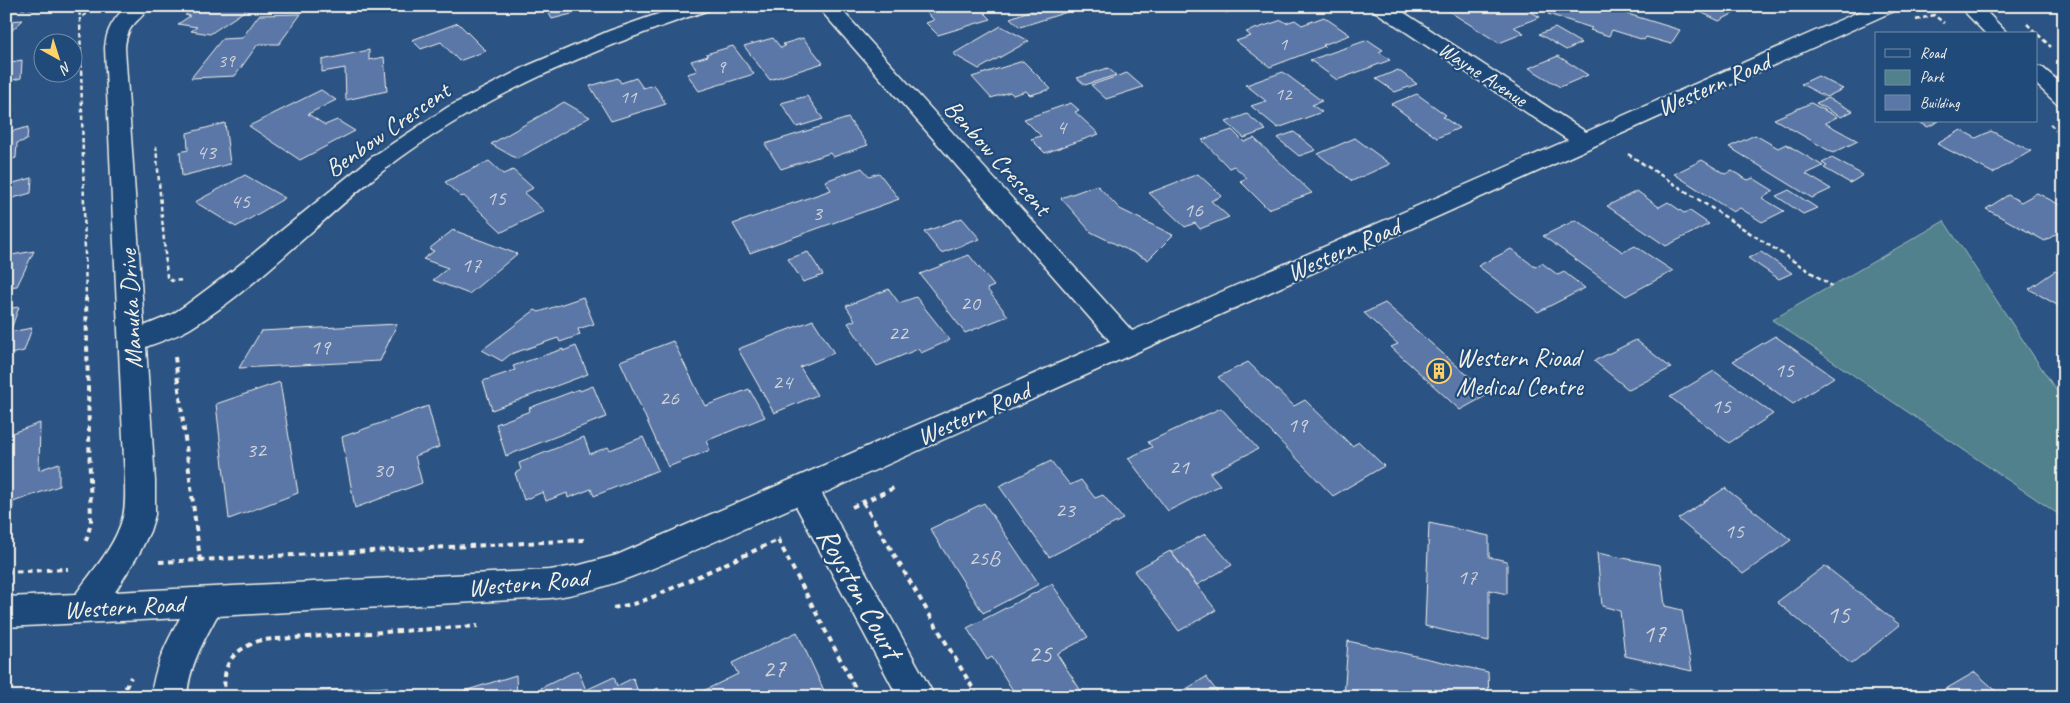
<svg xmlns="http://www.w3.org/2000/svg" width="2070" height="703" font-family="Caveat,sans-serif">
<style>
.green{fill:#51818c;stroke:#a2b9ba}
.building{fill:#5a77a8;stroke:#f4f1e8}
.lines{fill:none;stroke-linecap:round;stroke-linejoin:round}
.minor-casing{stroke:#f4f1e8;stroke-width:3}
.primary-casing{stroke:#f4f1e8;stroke-width:3}
.path-far1{stroke:#f4f1e8;stroke-width:2.5;stroke-dasharray:4.5 3;stroke-linecap:butt}
.path{stroke:#f4f1e8;stroke-width:4;stroke-dasharray:5.5 4.5;stroke-linecap:butt}
.minor{fill:#1f4a7a;fill-rule:evenodd}
.primary{fill:#1f4a7a;fill-rule:evenodd}
.labels{text-anchor:middle;stroke-width:4.5;stroke-linejoin:round;paint-order:stroke}
.far-number-label{font-size:19px;fill:#ced2d8}
.far-street-label{font-size:21px;fill:#f4f1e8;stroke:#1f4a7a}
.number-label{font-size:22px;fill:#ced2d8}
.street-label{font-size:25px;fill:#f4f1e8;stroke:#1f4a7a}
.poi-label{font-size:25px;fill:#f4f1e8;stroke:#1f4a7a;text-anchor:start}
.near-number-label{font-size:26px;fill:#ced2d8}
.near-street-label{font-size:30px;fill:#f4f1e8;stroke:#1f4a7a}
</style>
<rect width="100%" height="100%" fill="#2b5383"/>
<filter id="ink" filterUnits="userSpaceOnUse"><feTurbulence type="fractalNoise" baseFrequency=".02" numOctaves="2"/><feDisplacementMap in="SourceGraphic" scale="10" xChannelSelector="R" yChannelSelector="G"/><feConvolveMatrix kernelMatrix="1 2 1 2 8 2 1 2 1" color-interpolation-filters="sRGB"/></filter>
<g filter="url(#ink)">
<path class="green" d="M1944 221 2064 402V518L1772 320Z"/>
<path class="building" d="M198 6H238L249 8 210 34 191 31 197 27 178 24 190 16 185 15Z
M545 6H590L591 9 552 19Z
M925 6H987L980 8 991 19 938 35 926 23 934 20 921 7Z
M1042 6H1060L1067 12 1020 27 1010 18Z
M1217 6H1249L1226 13Z
M1445 6H1521L1540 17 1514 27 1524 33 1499 43 1442 7Z
M1554 6H1602L1680 30 1671 44 1646 37 1644 40 1612 30 1609 36 1590 30 1592 28 1548 14Z
M1688 6H1735L1742 9 1719 21Z
M301 14 279 44H258L235 76 191 78 222 39 242 38 259 15Z
M1324 17 1350 35 1323 45 1325 46 1270 67 1236 41 1251 36 1246 32 1282 20 1286 23 1295 20 1302 25Z
M23 20 6 36V21Z
M458 23 486 51 459 61 441 42 421 49 412 40Z
M1001 26 1029 41 979 69 953 54Z
M1555 28 1581 43 1566 50 1539 34Z
M773 38 781 48 785 46 783 44 803 38 823 63 770 80 744 46Z
M1368 40 1383 50 1379 52 1390 60 1337 80 1310 60Z
M733 46 754 74 699 91 687 74 697 71 691 61 708 56 706 54Z
M369 50V60L384 57 387 91 346 100 345 68 322 72V60Z
M1558 56 1588 75 1560 87 1529 68Z
M22 60 21 78 6 82V63Z
M1023 61 1051 89 1030 95 1026 91 1013 95 1010 92 991 98 972 77Z
M1108 68 1116 75 1085 85 1077 78Z
M1398 70 1417 84 1395 92 1376 79Z
M1283 72 1322 101 1312 105 1322 112 1278 128 1251 106 1266 101 1246 85Z
M1127 73 1143 87 1106 99 1091 85Z
M1818 76 1843 89 1826 97 1801 84Z
M618 78 621 83 636 78 643 88 654 85 666 104 611 121 590 86Z
M321 90 336 100 308 114 325 125 337 120 355 131 300 160 249 126Z
M1417 94 1446 115 1443 117 1459 128 1437 138 1391 104Z
M807 96 823 119 797 127 781 103Z
M1828 98 1853 111 1841 117 1816 103Z
M564 102 590 117 517 159 491 144Z
M13 103 12 123 6 125V105Z
M1071 103 1079 110 1075 112 1099 134 1045 153 1031 139 1041 136 1024 119Z
M1811 103 1837 117 1825 123 1858 141 1833 153 1774 119Z
M1247 114 1266 130 1244 138 1226 122Z
M848 118 868 145 833 157 830 153 781 169 765 144Z
M1917 121H1939L1928 127Z
M225 123 230 164 182 176 180 152 188 150 187 133Z
M28 127 27 140 17 143 16 158 6 161V133Z
M1232 130 1244 142 1254 138 1312 193 1268 209 1240 181 1247 178 1234 166 1229 168 1202 140Z
M1961 130 1976 138 1991 131 2031 151 1993 173 1937 144Z
M1294 132 1316 150 1299 156 1277 138Z
M1755 135 1778 148 1786 144 1823 166 1806 174 1831 189 1812 198 1729 147Z
M1355 138 1390 164 1352 181 1318 154Z
M1832 158 1863 175 1850 183 1824 168 1827 166 1822 163Z
M1702 160 1725 174 1732 171 1748 180 1753 178 1774 191 1762 198 1784 211 1762 222 1740 208 1733 212 1674 174Z
M489 161 503 174 513 170 533 188 524 193 544 211 502 232 464 196 461 197 445 182Z
M862 168 869 176 879 173 899 199 750 253 733 224 831 190 825 181Z
M1198 174 1222 196 1211 201 1229 217 1200 229 1195 223 1185 227 1149 193Z
M245 175 285 198 236 227 195 202Z
M32 178 31 193 6 200V185Z
M1097 185 1120 209 1173 235 1148 260 1091 232 1061 198Z
M1789 190 1817 208 1803 214 1776 196Z
M1637 191 1659 207 1668 202 1684 213 1690 211 1709 224 1666 246 1607 206Z
M2037 193 2064 207V229L2045 241 1986 209 2008 195 2021 202Z
M962 218 980 239 941 253 924 232Z
M1576 220 1623 252 1635 246 1673 271 1626 296 1543 236Z
M453 230 517 254 469 294 433 280 448 268 423 259 434 251 429 249Z
M1511 249 1535 267 1542 263 1558 275 1564 272 1585 288 1538 312 1478 266Z
M34 251 17 286 6 287V256Z
M808 252 823 275 803 282 788 259Z
M1761 252 1792 273 1779 279 1748 258Z
M969 255 994 286 987 289 1008 316 965 333 920 274Z
M2055 271 2064 276V309L2029 289Z
M889 289 899 303 916 297 950 340 921 353 918 349 877 366 848 323 855 320 846 306Z
M583 297 594 324 578 329 580 335 560 342 558 338 511 354 502 361 482 350 535 310 539 312Z
M1385 303 1489 394 1460 410 1391 347 1398 344 1364 313Z
M19 307 10 332 32 328 24 351 6 355V309Z
M813 320 834 353 800 367 817 395 774 413 738 349Z
M397 324 380 361 239 368 261 331Z
M1775 336 1834 377 1793 404 1733 361Z
M1636 340 1671 368 1629 390 1594 361Z
M673 341 705 406 749 389 765 417 706 441 710 450 668 467 620 361Z
M576 346 588 374 492 410 483 381 515 370 513 366 563 349V351Z
M1248 362 1294 406 1305 400 1352 446 1359 442 1384 466 1333 496 1218 377Z
M1714 371 1773 414 1729 443 1670 397Z
M280 382 298 493 229 519 216 404Z
M593 386 606 417 506 456 496 424 530 411 529 408 579 389 580 391Z
M428 406 439 447 415 456 422 483 355 508 342 437Z
M1221 408 1258 449 1210 473 1220 485 1168 511 1128 458 1152 447 1148 442Z
M40 423 39 470 59 463V486L13 502V524L6 526V435Z
M584 437 590 454 608 447 610 450 643 437 658 470 594 496 591 489 568 498 567 493 546 501 543 492 524 500 515 473 521 470 519 463Z
M1051 461 1070 485 1081 480 1095 498 1103 495 1123 519 1049 557 999 486Z
M1725 488 1791 540 1743 574 1678 519Z
M984 503 1039 584 983 613 930 529Z
M1429 523 1489 536V557L1507 561V594L1489 590V641L1425 626Z
M1205 534 1232 565 1197 585 1171 552Z
M1170 551 1216 610 1179 631 1134 571Z
M1597 553 1660 565 1665 606 1682 610 1692 671 1625 656 1620 611 1602 606Z
M1825 566 1900 625 1851 664 1777 602Z
M1052 584 1088 637 1057 654 1085 697H1017L992 657 987 660 967 628Z
M797 632 827 697H705L703 691 738 674 732 663Z
M1348 641 1488 672 1489 697H1344Z
M578 670 586 690 614 677 617 686 633 678 640 697H543L541 688Z
M1975 672 2003 697H1932Z
M516 675 517 697H448V696Z
M1206 677 1221 697H1173Z
M388 687 384 697H297L299 692Z
M1629 687 1670 697H1630Z
M658 688 661 697H641Z"/>
<g class="lines">
<defs>
<path id="minor" d="M127 6H150C138 24 127 23 125 48L144 326 171 315 186 305 233 270 372 157 448 107 527 66 609 31 681 6H712L709 10C595 48 484 94 388 167 322 217 261 285 191 328 178 336 161 341 146 347L155 481V515L150 531 140 552 115 592 550 570 580 565 617 555 1110 341 817 6H838L1132 331 1568 140 1373 10 1370 6H1394L1586 132 1872 6H1899L1896 10 822 494 935 697H898L796 506C761 521 726 537 691 552 645 572 601 592 550 598L217 616C203 642 189 666 187 697H151C154 668 166 643 180 618L6 627V597L76 594C92 571 114 548 122 520 126 508 125 494 125 481L105 48C106 30 114 18 127 6Z"/>
<path id="primary" d="M1959 6H1981L2008 34H1986Z
M2036 66 2043 68 2064 86V104L2056 103 2036 84Z"/>
</defs>
<use href="#minor" class="minor-casing"/>
<use href="#primary" class="primary-casing"/>
<path class="path-far1" d="M6 9 70 7 79 10 80 17
M731 10 744 6
M1916 20 1934 15 1944 23
M2027 24 2051 47
M2050 124 2064 138
M156 146 167 277 172 281 183 280
M1628 154 1832 286
M86 300 80 18 94 9"/>
<path class="path" d="M175 357 200 560
M863 502 978 697
M852 507 896 487
M778 540 860 697
M86 541 91 523 86 298
M159 562 584 540
M6 572 68 569
M613 608 637 603 655 596 780 539
M121 697 131 677
M225 697C222 663 230 652 261 640L478 626"/>
<use href="#minor" class="minor"/>
<use href="#primary" class="primary"/>
</g>
</g>
<defs>
<symbol id="building-ring" viewBox="-11 -11 22 22"><circle r="9.5" fill="#1f4a7a" stroke="#ffd166" stroke-width="1.5"/><path d="M-4-6H4V6H1V3H-1V6H-4ZM-2.5-4.3h1.7v1.8h-1.7ZM.8-4.3h1.7v1.8H.8ZM-2.5-1h1.7V.8h-1.7ZM.8-1h1.7V.8H.8Z" fill="#ffd166"/></symbol>
</defs>
<g fill-rule="evenodd">
<use href="#building-ring" x="1425" y="357" width="28" height="28"/>
</g>
<g class="labels">
<g class="far-number-label">
<text x="1283" y="50">1</text>
<text x="226" y="67">39</text>
<text x="721" y="73">9</text>
<text x="1283" y="100">12</text>
<text x="628" y="103">11</text>
</g>
<g class="far-street-label">
<text transform="translate(1483 74) rotate(33)" y="7">Wayne Avenue</text>
</g>
<g class="number-label">
<text x="1061" y="134">4</text>
<text x="206" y="159">43</text>
<text x="496" y="205">15</text>
<text x="240" y="208">45</text>
<text x="1193" y="217">16</text>
<text x="817" y="220">3</text>
<text x="471" y="272">17</text>
<text x="970" y="310">20</text>
<text x="898" y="340">22</text>
<text x="320" y="354">19</text>
<text x="1784" y="377">15</text>
<text x="782" y="389">24</text>
<text x="669" y="405">26</text>
<text x="1721" y="413">15</text>
<text x="1297" y="432">19</text>
<text x="256" y="457">32</text>
<text x="1179" y="474">21</text>
<text x="383" y="477">30</text>
<text x="1065" y="517">23</text>
<text x="1734" y="538">15</text>
<text x="984" y="565">25B</text>
<text x="1467" y="584">17</text>
</g>
<g class="street-label">
<text transform="translate(1713 84) rotate(-24)" y="9">Western Road</text>
<text transform="translate(387 129) rotate(-35)" y="9">Benbow Crescent</text>
<text transform="translate(998 157) rotate(48)" y="9">Benbow Crescent</text>
<text transform="translate(1343 249) rotate(-24)" y="9">Western Road</text>
<text transform="translate(130 309) rotate(-93)" y="9">Manuka Drive</text>
<text transform="translate(973 413) rotate(-24)" y="9">Western Road</text>
<text transform="translate(528 582) rotate(-5)" y="9">Western Road</text>
<text transform="translate(124 606) rotate(-3)" y="9">Western Road</text>
</g>
<g class="poi-label">
<text x="1456" y="366">Western Rioad<tspan x="1456" dy="29">Medical Centre</tspan></text>
</g>
<g class="near-number-label">
<text x="1838" y="623">15</text>
<text x="1654" y="642">17</text>
<text x="1040" y="662">25</text>
<text x="774" y="677">27</text>
</g>
<g class="near-street-label">
<text transform="translate(860 593) rotate(61)" y="10">Royston Court</text>
</g>
</g>
<rect width="2070" height="703" fill="none" stroke="#1f4a7a" stroke-width="25"/>
<rect x="12" y="12" width="2045" height="678" fill="none" stroke="#f4f1e8" stroke-width="2" filter="url(#ink)"/>
<rect x="1875" y="32" width="162" height="90" fill="#1f4a7a" stroke="#748da6"/>
<rect x="1885" y="49" width="25" height="8" fill="#1f4a7a" stroke="#748da6"/>
<text x="1920" y="58" font-size="15" fill="#f4f1e8">Road</text>
<rect x="1885" y="70" width="25" height="15" fill="#51818c" stroke="#748da6"/>
<text x="1920" y="82" font-size="15" fill="#f4f1e8">Park</text>
<rect x="1885" y="95" width="25" height="15" fill="#5a77a8" stroke="#748da6"/>
<text x="1920" y="108" font-size="15" fill="#f4f1e8">Building</text>
<g transform="translate(58 58) rotate(141)"><circle r="24" fill="#1f4a7a" stroke="#748da6"/>
<path d="M0-4L9 19L0 12L-9 19Z" fill="#ffd166"/>
<text y="-8" font-size="14" font-weight="bold" text-anchor="middle" fill="#f4f1e8">N</text>
</g>
</svg>
